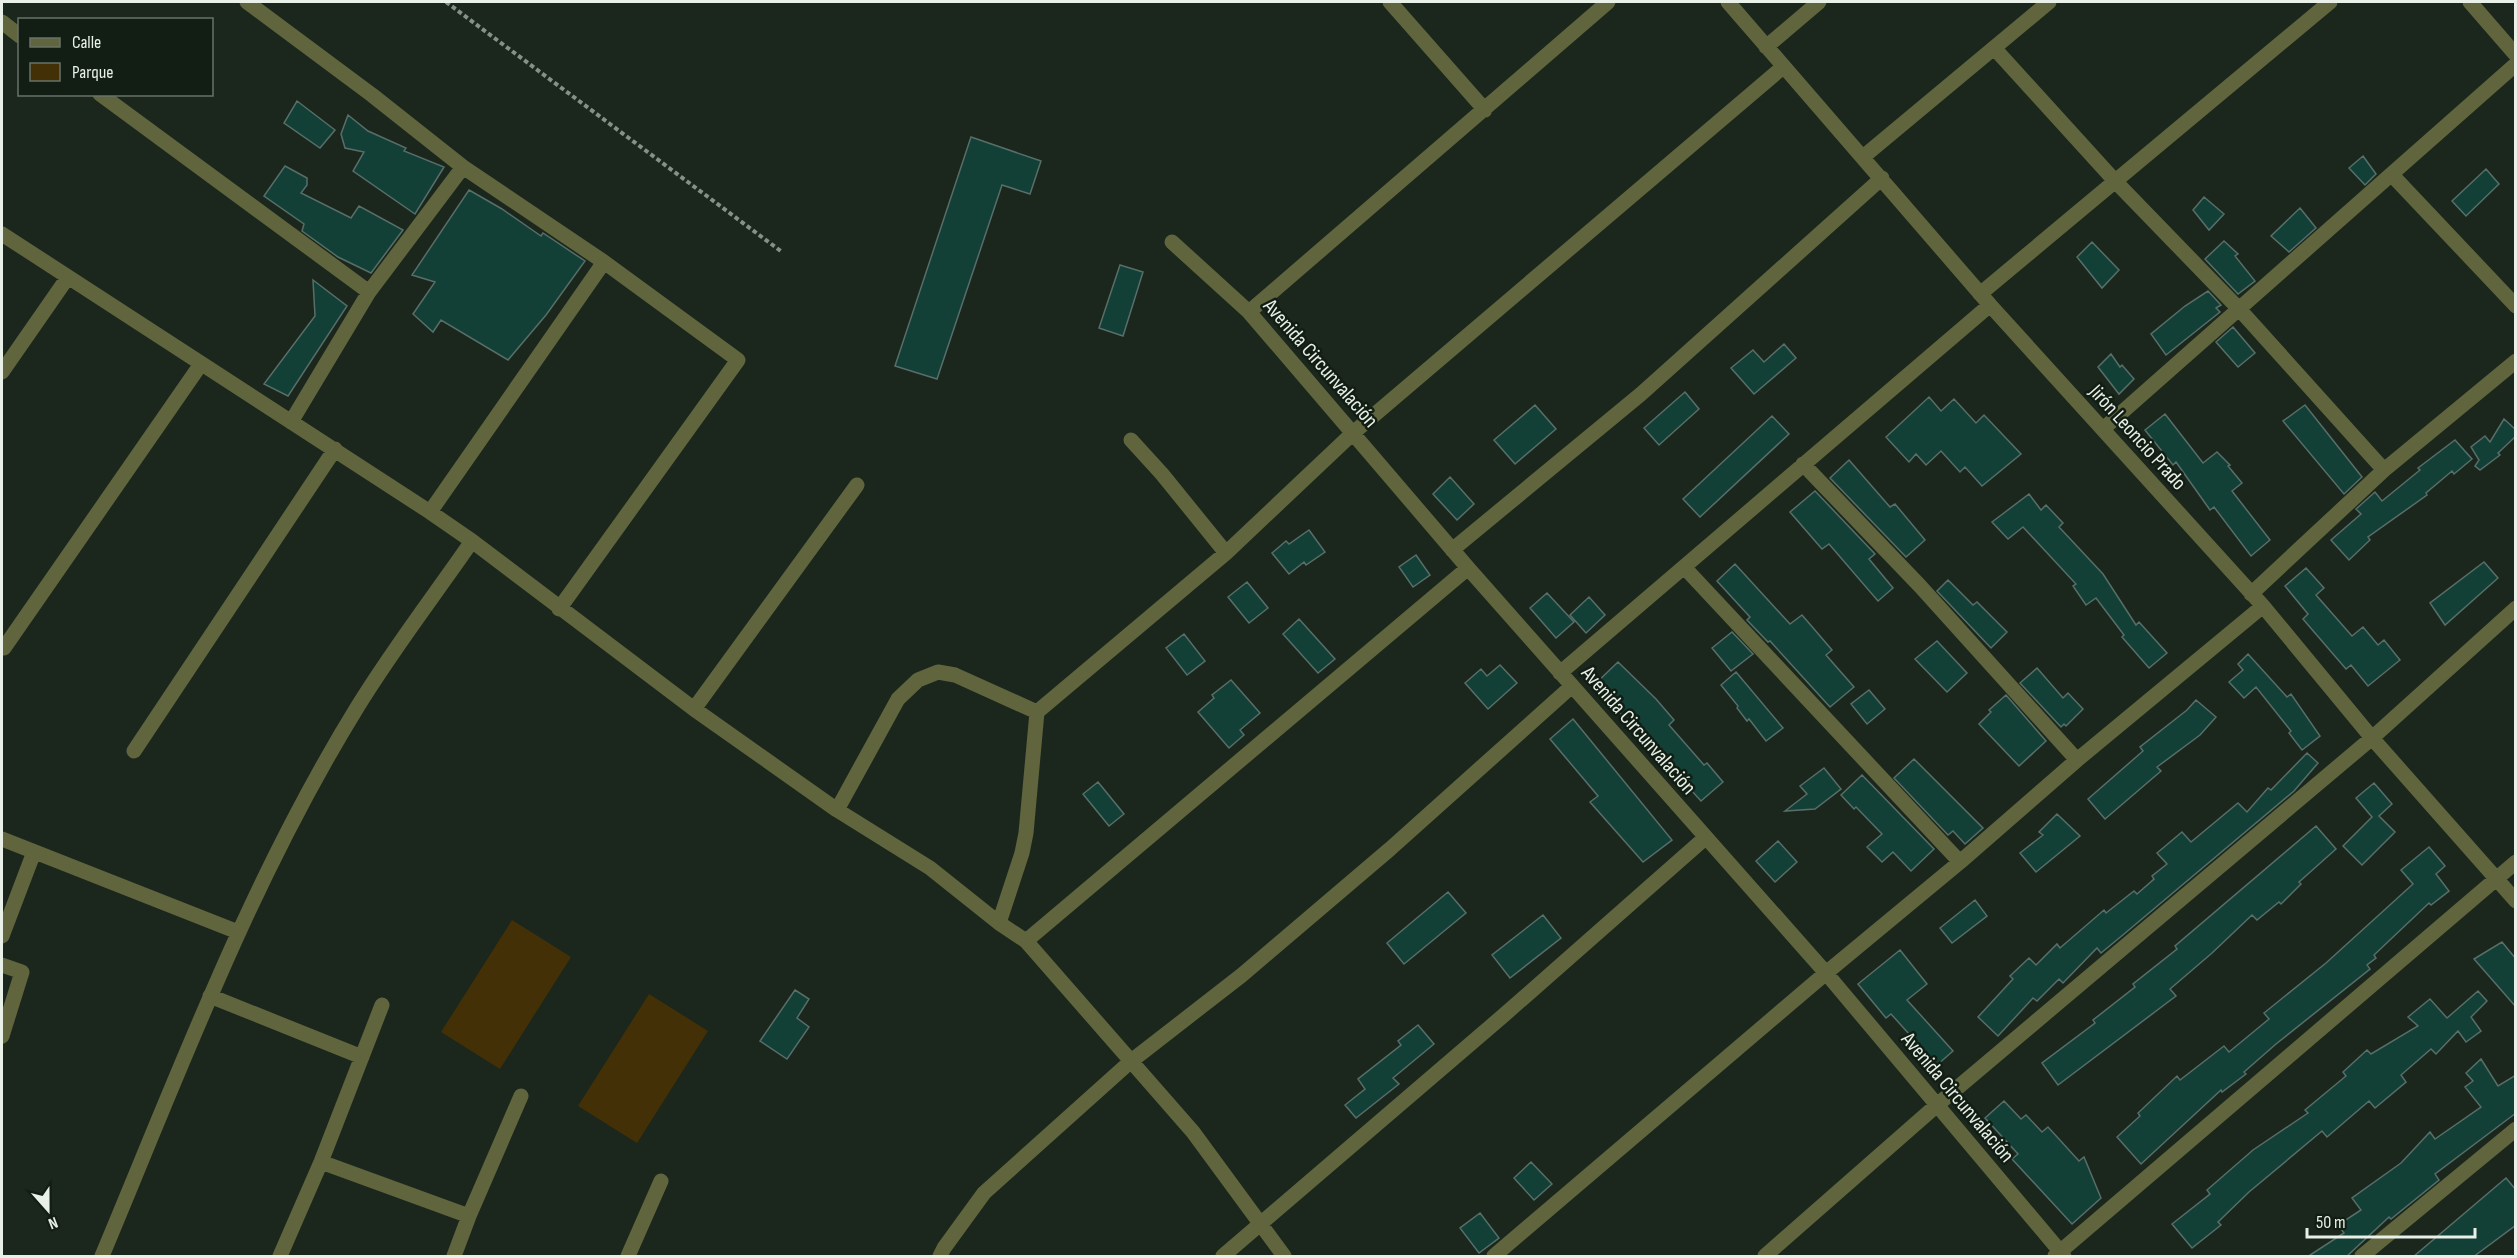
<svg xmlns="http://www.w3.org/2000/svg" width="2517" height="1258" font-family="'Sofia Sans Condensed',sans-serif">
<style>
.green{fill:#433006}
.building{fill:#123f36;stroke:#586e69;stroke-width:1.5}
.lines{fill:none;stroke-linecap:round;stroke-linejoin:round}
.path{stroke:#869087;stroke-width:4;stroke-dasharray:4.5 3;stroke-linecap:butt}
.minor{stroke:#60653e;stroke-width:15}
.labels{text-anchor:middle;stroke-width:5;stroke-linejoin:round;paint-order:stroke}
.street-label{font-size:21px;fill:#e8f0e8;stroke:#121e13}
</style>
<rect width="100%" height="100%" fill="#1b271c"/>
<path class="green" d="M512 920 571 957 500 1069 441 1032Z
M649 994 708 1031 637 1143 578 1106Z"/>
<path class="building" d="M297 101 335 130 320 148 284 123Z
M348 115 368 131 406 148 404 151 444 167 415 214 353 171 364 152 345 148 341 134Z
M971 137 1041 161 1030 194 1002 185 937 379 895 366Z
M2363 156 2376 174 2365 185 2349 168Z
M285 166 307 178V185L301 193 351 218 359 206 403 230 371 273 338 257 302 231 304 224 264 196Z
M2486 169 2499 184 2466 216 2452 201Z
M469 190 502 209 541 236 543 233 585 261 546 315 508 360 441 320 433 332 413 314 435 282 412 275Z
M2204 197 2224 214 2209 230 2193 210Z
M2300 208 2316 228 2289 252 2271 236Z
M2224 241 2238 254 2235 256 2255 281 2238 294 2205 259Z
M2092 242 2119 270 2102 288 2077 257Z
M1120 265 1143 272 1123 336 1099 328Z
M313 280 347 306 288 396 264 384 315 316Z
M2208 291 2221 305 2216 308 2220 312 2166 355 2151 334 2185 306Z
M2233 327 2255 353 2238 367 2216 342Z
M1784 344 1796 358 1754 394 1731 368 1753 350 1764 362Z
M2111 354 2120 367 2122 365 2134 379 2119 394 2098 367Z
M1685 392 1699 409 1659 445 1644 428Z
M1929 397 1941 411 1954 399 1976 423 1984 415 2021 454 1982 486 1965 467 1960 472 1941 451 1926 465 1916 454 1909 462 1886 437Z
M1535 405 1556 429 1515 464 1494 440Z
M2305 405 2362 477 2344 494 2283 421Z
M2165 414 2203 463 2217 452 2230 465 2228 466 2242 483 2232 491 2270 540 2251 556 2214 507 2210 510 2176 462 2173 465 2145 430Z
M1772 416 1789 434 1700 517 1683 499Z
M2504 419 2516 430V436L2498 453 2500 455 2480 470 2475 466 2479 460 2471 447 2485 436 2490 442Z
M2455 440 2472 459 2454 474 2452 471 2426 493 2427 495 2368 537 2370 540 2349 560 2331 540 2361 514 2356 509 2375 492 2382 501 2420 470 2418 468Z
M1849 460 1890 507 1895 504 1925 540 1906 557 1830 478Z
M1450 477 1474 504 1457 520 1433 494Z
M1815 491 1875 554 1869 559 1893 588 1878 601 1829 544 1822 549 1790 512Z
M2029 494 2041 510 2046 505 2063 523 2059 527 2103 574 2136 625 2139 622 2167 653 2149 668 2122 637 2124 635 2096 598 2086 605 2073 586 2076 584 2023 527 2008 539 1992 522Z
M1309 530 1325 552 1306 565 1304 562 1289 574 1272 553 1286 541 1289 544Z
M1416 555 1430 575 1413 587 1399 567Z
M2484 562 2498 578 2445 625 2430 603Z
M1735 564 1790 624 1802 615 1832 650 1826 655 1854 687 1830 707 1770 641 1768 642 1747 620 1750 617 1717 581Z
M2306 568 2324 588 2316 595 2352 636 2363 627 2378 645 2384 640 2400 660 2368 686 2351 665 2346 669 2315 633 2303 619 2308 614 2285 586Z
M1948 580 1973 605 1977 602 2007 632 1991 648 1937 591Z
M1247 582 1268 608 1249 623 1228 597Z
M1547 593 1574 622 1556 638 1530 608Z
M1589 597 1605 615 1586 633 1570 615Z
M1299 619 1335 659 1318 673 1283 634Z
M1732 632 1753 654 1731 671 1712 648Z
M1184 634 1205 661 1187 675 1166 648Z
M1937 641 1967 673 1947 692 1915 659Z
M2248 654 2287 697 2291 694 2320 736 2302 750 2289 733 2291 731 2256 687 2244 698 2229 682 2243 670 2238 664Z
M1618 662 1656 699 1674 720 1669 725 1704 765 1707 763 1723 782 1701 801 1681 779 1677 781 1627 724 1629 722 1593 686Z
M1500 665 1517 683 1488 709 1465 683 1481 669 1487 676Z
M2037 668 2063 698 2068 693 2083 709 2066 726 2064 724 2061 727 2020 683Z
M1736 672 1783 728 1766 741 1749 719 1747 721 1737 708 1738 706 1721 685Z
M1231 680 1260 713 1240 730 1244 735 1229 748 1198 712 1214 698 1212 695Z
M1869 690 1885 709 1867 724 1851 704Z
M2006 695 2046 741 2019 766 1979 724 1991 712 1989 710Z
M2196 700 2216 717 2200 735 2157 767 2161 771 2105 819 2088 799 2143 751 2140 747 2187 710Z
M1573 719 1672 840 1643 862 1590 802 1598 796 1550 739Z
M2307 753 2318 763 2294 791 2124 934 2101 953 2097 948 2063 983 2059 979 2037 1001 2033 998 1998 1036 1978 1017 2013 979 2010 976 2029 958 2036 965 2057 944 2060 948 2104 910 2106 913 2134 891 2137 894 2154 879 2152 876 2167 864 2157 853 2182 832 2191 842 2238 803 2247 812 2268 788 2271 790Z
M1914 759 1983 828 1965 844 1953 831 1948 835 1894 778Z
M1824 768 1841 789 1815 809 1785 811 1807 794 1800 786Z
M1862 775 1934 849 1911 871 1893 852 1882 862 1867 847 1882 834 1856 807 1854 809 1841 795Z
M1098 782 1124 814 1109 826 1083 794Z
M2374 783 2392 804 2379 816 2395 832 2362 865 2343 846 2372 817 2356 798Z
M2057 814 2080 836 2036 872 2020 853 2043 835 2039 832Z
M2316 826 2336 849 2299 882 2301 884 2281 904 2279 902 2257 920 2252 915 2212 953 2170 989 2176 996 2058 1085 2042 1063 2095 1023 2093 1020 2135 987 2133 984 2177 949 2175 946Z
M1778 841 1797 862 1775 882 1756 861Z
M2429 847 2445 866 2436 874 2449 891 2431 905 2429 903 2374 955 2376 958 2367 965 2370 969 2276 1044 2244 1072 2246 1074 2222 1092 2221 1090 2141 1164 2117 1137 2140 1116 2138 1113 2177 1076 2180 1080 2224 1046 2229 1052 2269 1019 2264 1013 2326 963 2413 884 2401 870Z
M1448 892 1466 913 1404 964 1387 943Z
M1975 900 1987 916 1952 943 1940 928Z
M1543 915 1561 938 1510 978 1492 955Z
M2502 942 2516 959V1007L2474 959Z
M1900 950 1927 984 1907 1000 1953 1051 1937 1065 1891 1014 1886 1018 1858 984Z
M795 990 809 999 797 1018 809 1027 787 1059 760 1041Z
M2478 991 2487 1001 2471 1017 2481 1031 2466 1042 2458 1031 2436 1054 2431 1049 2401 1075 2406 1082 2375 1108 2369 1101 2327 1137 2322 1131 2249 1192 2218 1222 2221 1225 2192 1248 2172 1224 2210 1194 2207 1190 2253 1150 2308 1113 2305 1110 2346 1076 2343 1072 2367 1050 2371 1054 2418 1026 2408 1017 2430 999 2447 1018Z
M1418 1025 1434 1044 1393 1078 1399 1084 1356 1118 1345 1105 1365 1089 1358 1079 1401 1045 1398 1041Z
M2481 1059 2498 1086 2516 1075V1113L2435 1174 2439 1180 2391 1219 2389 1217 2346 1257H2307L2344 1233 2338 1225 2361 1210 2352 1198 2401 1163 2430 1132 2435 1139 2481 1107 2465 1087 2473 1081 2466 1073Z
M2004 1101 2021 1119 2026 1115 2042 1132 2048 1127 2079 1161 2084 1157 2101 1198 2072 1224 2012 1159 2018 1154 1985 1118Z
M1531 1162 1552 1184 1534 1200 1514 1178Z
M2506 1178 2516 1190V1225L2473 1257H2413Z
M1480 1213 1499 1238 1479 1253 1460 1228Z"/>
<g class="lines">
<path class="path" d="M446 2 782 252"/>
<path class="minor" d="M247 2 372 95 463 167 604 262 738 360 559 609
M1390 2 1485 110
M1728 2 1990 305 2263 606 2372 738 2516 901
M2470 2 2516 55
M2 22 20 36
M1766 47 1819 2
M1995 49 2115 181 2240 310 2384 470
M100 94 369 292
M1863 157 2049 2
M2392 175 2516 306
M2 234 430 512 472 541 694 709 837 810 930 868 999 923
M1172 242 1249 312 1468 568 1826 973 2064 1256
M1980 294 2330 2
M1249 312 1608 2
M2 372 68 277
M291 422 369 292 463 167
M2103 429 2516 64
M1131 440 1162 474 1226 553
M1803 464 1920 586 2077 760
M430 512 604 262
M1452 550 1641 394 1882 178
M1684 567 1960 862
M2251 594 2384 470 2516 361
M2 647 4 648 201 364
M1560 673 1990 305
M694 709 857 485
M134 751 335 449
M837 810 898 699 918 680 938 672 955 675 1037 712
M2 839 238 932
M2 936 34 852
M1026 941 1468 568
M2 965 22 972 2 1036
M210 996 362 1057
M321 1162 469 1216
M102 1256C180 1070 251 879 358 706 393 649 434 596 472 541
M280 1256 321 1162 382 1005
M454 1256 469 1216 521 1096
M628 1256 661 1181
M940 1256 944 1248 984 1193 1130 1062 1242 975 1390 849 1572 686
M1223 1256 1504 1015 1705 838
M1284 1256 1193 1132 1026 941 999 923 1022 853 1026 833 1037 712 1226 553 1353 433 1783 67
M1494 1256 1826 973 1960 862 2077 760 2263 606
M1765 1256 1937 1105 2372 738 2516 608
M2055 1256 2516 862
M2362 1256 2516 1129"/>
</g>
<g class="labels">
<g class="street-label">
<text transform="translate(1321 363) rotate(49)" y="7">Avenida Circunvalación</text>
<text transform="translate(2138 437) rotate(48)" y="7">Jirón Leoncio Prado</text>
<text transform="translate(1639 730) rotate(49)" y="7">Avenida Circunvalación</text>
<text transform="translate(1958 1097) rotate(50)" y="7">Avenida Circunvalación</text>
</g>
</g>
<rect width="2517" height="1258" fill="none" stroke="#e8f0e8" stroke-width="6"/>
<rect x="18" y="18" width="195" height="78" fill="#121e13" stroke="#687268" stroke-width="1.5"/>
<rect x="30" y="38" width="30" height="9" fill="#60653e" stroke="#687268" stroke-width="1.5"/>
<text x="72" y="48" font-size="18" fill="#e8f0e8">Calle</text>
<rect x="30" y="63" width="30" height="18" fill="#433006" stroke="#687268" stroke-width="1.5"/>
<text x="72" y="78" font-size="18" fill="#e8f0e8">Parque</text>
<g transform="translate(48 1210) rotate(159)" stroke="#121e13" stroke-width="4.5" paint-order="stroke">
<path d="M0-4.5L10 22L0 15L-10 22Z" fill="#e8f0e8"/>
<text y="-9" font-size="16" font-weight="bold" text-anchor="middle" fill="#e8f0e8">N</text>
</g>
<path d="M2307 1228v9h168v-9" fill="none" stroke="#e8f0e8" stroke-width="3"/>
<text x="2316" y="1228" font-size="18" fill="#e8f0e8" stroke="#121e13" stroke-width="4.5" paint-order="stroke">50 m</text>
</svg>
